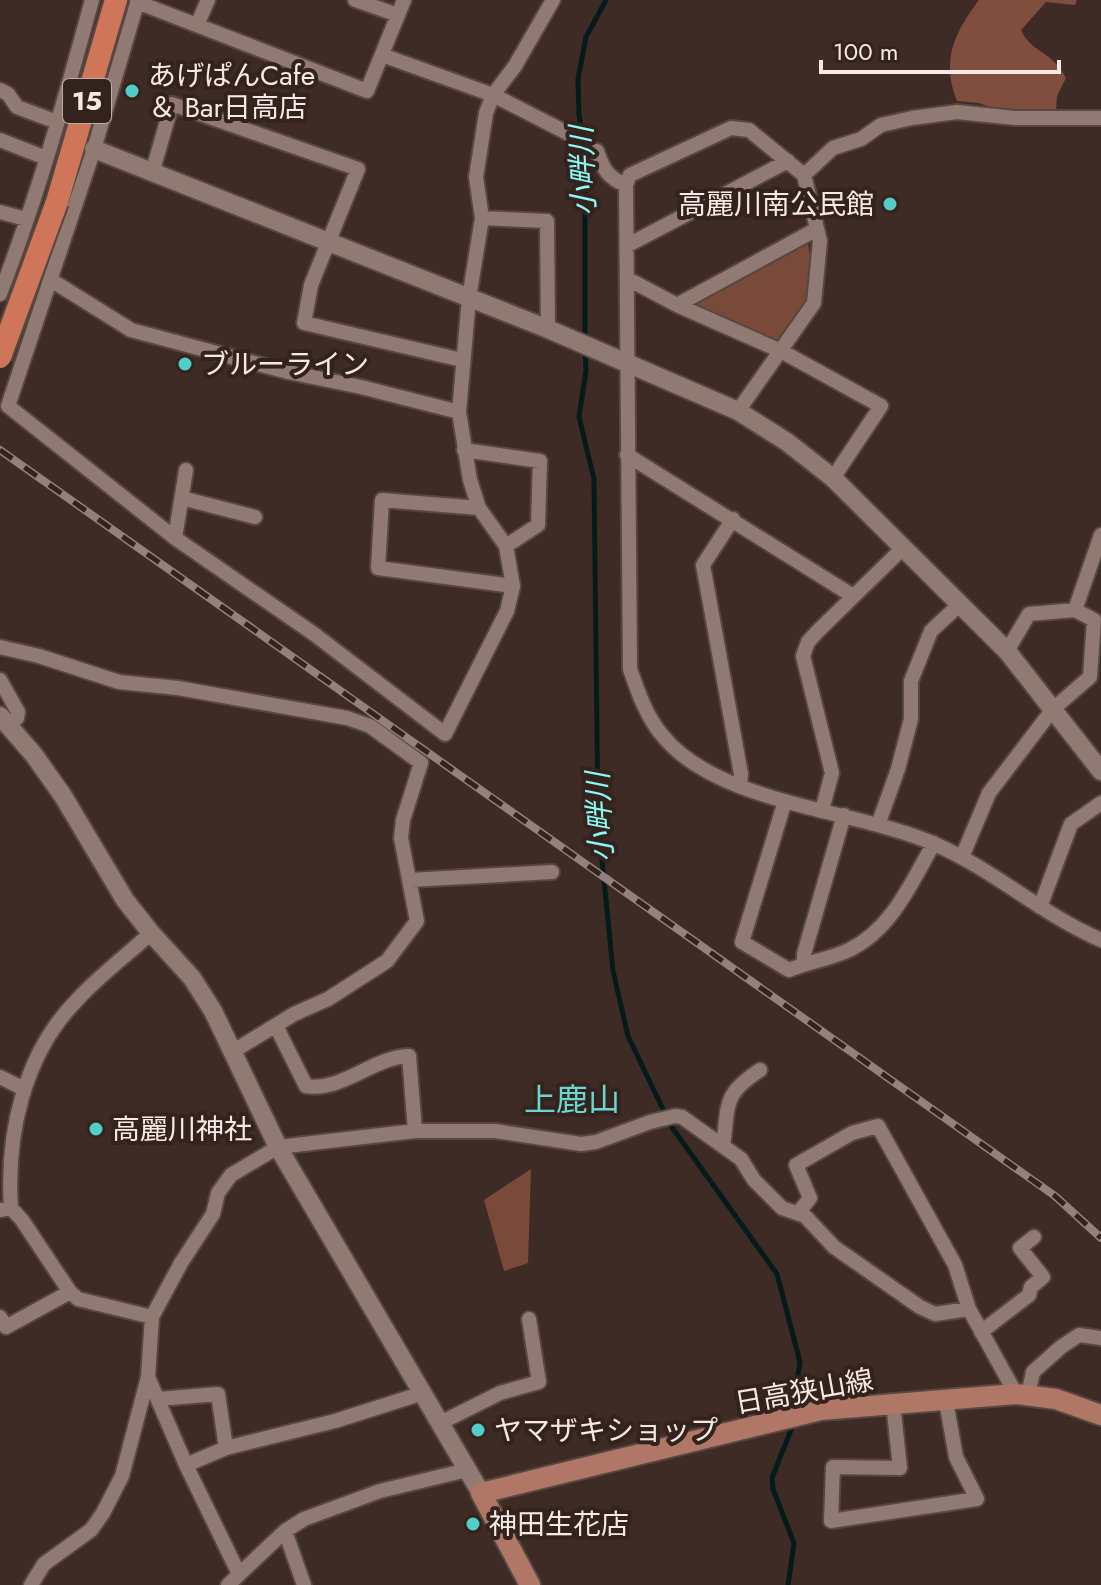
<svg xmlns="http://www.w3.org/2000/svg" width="1101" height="1585" font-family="Jost,'Noto Sans JP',sans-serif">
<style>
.green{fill:#79493a}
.forest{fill:#804e3e}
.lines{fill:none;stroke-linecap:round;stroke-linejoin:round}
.stream{stroke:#051b1a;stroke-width:5}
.minor-casing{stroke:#574742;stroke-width:18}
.tertiary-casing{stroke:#574742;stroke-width:22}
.secondary-casing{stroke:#574742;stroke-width:24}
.primary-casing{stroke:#574742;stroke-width:26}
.minor{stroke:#917a73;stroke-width:14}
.tertiary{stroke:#917a73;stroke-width:18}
.secondary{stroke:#b07766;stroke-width:20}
.primary{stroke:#cf7559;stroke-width:22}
.rail-casing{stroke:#92817c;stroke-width:8}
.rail{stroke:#34221c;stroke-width:5;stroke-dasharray:15;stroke-linecap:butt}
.primary-bridge-casing{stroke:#574742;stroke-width:26;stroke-linecap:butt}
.primary-bridge{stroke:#cf7559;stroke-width:22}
.poi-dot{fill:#53cdc9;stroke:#34221c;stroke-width:3}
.labels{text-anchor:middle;stroke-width:8;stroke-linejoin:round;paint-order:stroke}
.shield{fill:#34221c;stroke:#bcaea9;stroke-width:2}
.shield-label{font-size:26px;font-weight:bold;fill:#f7eae6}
.poi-label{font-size:28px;fill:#f7eae6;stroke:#34221c;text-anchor:start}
.street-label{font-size:28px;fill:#f7eae6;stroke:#34221c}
.water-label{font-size:30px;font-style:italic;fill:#8bf9f5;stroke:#34221c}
.quarter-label{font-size:32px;fill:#6ad6d2;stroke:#34221c}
</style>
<rect width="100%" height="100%" fill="#3f2b26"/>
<path class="green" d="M808 244 812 266 807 303 778 341 696 304Z
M531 1169 528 1263 504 1271 484 1200Z"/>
<path class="forest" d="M979 0H1077L1075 5 1046 2 1021 30C1032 54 1052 50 1066 78L1057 96 1056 111H1002L979 103 957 101C941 61 954 33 979 0Z"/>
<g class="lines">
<path class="stream" d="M585 340V150L579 115 578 79 586 37 606 0
M585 350 586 371 579 417 594 479 598 819 613 971 628 1036 671 1126 777 1274 800 1362 792 1412
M788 1585 794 1543 773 1489 772 1478 791 1430 792 1422"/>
<defs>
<path id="minor" d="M138 0 94 149 8 406 175 538 314 634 445 734 507 611 513 586 506 546 479 508 470 480 459 412 469 298 482 218 476 177 486 113 493 95 515 66 553 0
M355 0 398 15
M137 2 367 91 404 0
M197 25 208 0
M382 55 493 95 579 139
M0 90 8 94 17 107 57 122
M0 140 46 158
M597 151C603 169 608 178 626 185L630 175 731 128 749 130 804 175 820 241 814 303 738 411
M152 173 172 104 358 169 311 285 304 323 462 360
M804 175 833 148 861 139 881 125 912 118 957 112 1015 118H1101
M626 185 630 669C638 692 646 716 662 735 718 805 857 809 937 845 995 871 1043 915 1101 940
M0 212 26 219
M482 218 547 221 548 329
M628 245 788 161
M628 279 677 305 781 351 881 406 833 478
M51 280 131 330 288 372 361 387 459 412
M0 294C37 199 65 99 92 0
M677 305 817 229
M464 450 540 461 538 525 506 546
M627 455 853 596
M182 498 255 517
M479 508 382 500 378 568 513 586
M733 519 703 565 741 774 740 785
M175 538 186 470
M1075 610 1101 535
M0 647 39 656 119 682 178 688 347 718 370 726 421 763 403 820 401 838 417 921 387 961 328 999 294 1014 232 1052
M0 680 18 712 17 718 9 724
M785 801 742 942 789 970C808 962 830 959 849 950 892 929 911 883 934 843
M822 810 832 773 803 656 808 642 817 632 903 548
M878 825 898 769 911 719V681L931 631 959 605
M962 857 989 793 1053 709 1090 677 1094 620 1075 610 1029 614 1007 651
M410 880 552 872
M1040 907 1071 824 1101 803
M804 964V954L844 815
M276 1026 306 1086C342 1092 373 1057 409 1056L415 1131
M0 1077 24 1089
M723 1146C729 1104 722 1095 760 1070
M11 1208C6 1134 24 1053 78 999 100 975 127 955 151 933
M0 1210 11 1208 22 1220 70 1292 78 1299 152 1317
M798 1213 810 1198 796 1165 852 1133 878 1126 955 1265 969 1309
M0 1317 6 1327 70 1292
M981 1332 1029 1295 1031 1287 1043 1277 1020 1248 1034 1237
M1028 1395 1033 1372 1061 1347 1079 1335 1101 1338
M158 1399 218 1394 226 1448
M893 1403 900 1468 833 1467 831 1521 977 1499 956 1457 946 1401
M440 1423 500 1393 539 1382 529 1319
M186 1465 226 1448 335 1421 423 1393
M285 1531 304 1585
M239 1574 186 1465 148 1377 152 1317 181 1263 213 1214 218 1193 231 1175 278 1147 415 1131H495L581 1144 596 1142 650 1122 675 1116 682 1117 741 1159 754 1180 782 1208 805 1216 834 1247 920 1307 935 1314 969 1309 1016 1394
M31 1585 44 1564 91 1530 103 1513 122 1476 148 1377
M228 1585 285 1531 304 1519 380 1491 467 1470"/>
<path id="tertiary" d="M94 149 548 329 738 411 787 442 833 478 1007 651 1101 771
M0 716 34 755 63 796 125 900 151 933 192 978 213 1011 278 1147 481 1493"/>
<path id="secondary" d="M530 1585 481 1493 821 1410 1016 1394 1056 1399 1101 1415"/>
<path id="primary" d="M57 202 116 0"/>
</defs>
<use href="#minor" class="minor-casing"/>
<use href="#tertiary" class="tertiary-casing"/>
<use href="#secondary" class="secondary-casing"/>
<use href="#primary" class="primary-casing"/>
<use href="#minor" class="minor"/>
<use href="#tertiary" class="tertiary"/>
<use href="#secondary" class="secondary"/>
<use href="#primary" class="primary"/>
<defs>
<path id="rail" d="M0 450 1055 1196 1101 1238"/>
</defs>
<use href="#rail" class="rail-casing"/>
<use href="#rail" class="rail"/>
<defs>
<path id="primary-bridge" d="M0 357 57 202"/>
</defs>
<use href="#primary-bridge" class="primary-bridge-casing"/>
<use href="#primary-bridge" class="primary-bridge"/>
</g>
<g class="poi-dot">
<circle cx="132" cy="91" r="8"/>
<circle cx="890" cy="204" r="8"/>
<circle cx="185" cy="364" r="8"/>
<circle cx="96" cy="1129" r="8"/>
<circle cx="478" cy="1430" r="8"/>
<circle cx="473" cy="1524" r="8"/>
</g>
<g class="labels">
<rect class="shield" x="63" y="79" width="48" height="44" rx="6"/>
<g class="shield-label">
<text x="87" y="110">15</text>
</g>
<g class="poi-label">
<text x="148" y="85">あげぱんCafe<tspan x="148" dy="32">＆ Bar日高店</tspan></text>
<text x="874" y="214" text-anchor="end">高麗川南公民館</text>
<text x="201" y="374">ブルーライン</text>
<text x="112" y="1139">高麗川神社</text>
<text x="494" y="1440">ヤマザキショップ</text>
<text x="489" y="1534">神田生花店</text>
</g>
<g class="street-label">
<text transform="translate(804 1391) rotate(-10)" y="10">日高狭山線</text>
</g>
<g class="water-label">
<text transform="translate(583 171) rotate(-92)" y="10">小畔川</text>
<text transform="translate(600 817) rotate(-93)" y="10">小畔川</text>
</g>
<g class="quarter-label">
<text x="572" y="1111">上鹿山</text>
</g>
</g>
<path d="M821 60v12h238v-12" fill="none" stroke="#f7eae6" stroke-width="4"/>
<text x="833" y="60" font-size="24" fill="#f7eae6" stroke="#34221c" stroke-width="6" paint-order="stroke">100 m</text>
</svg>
